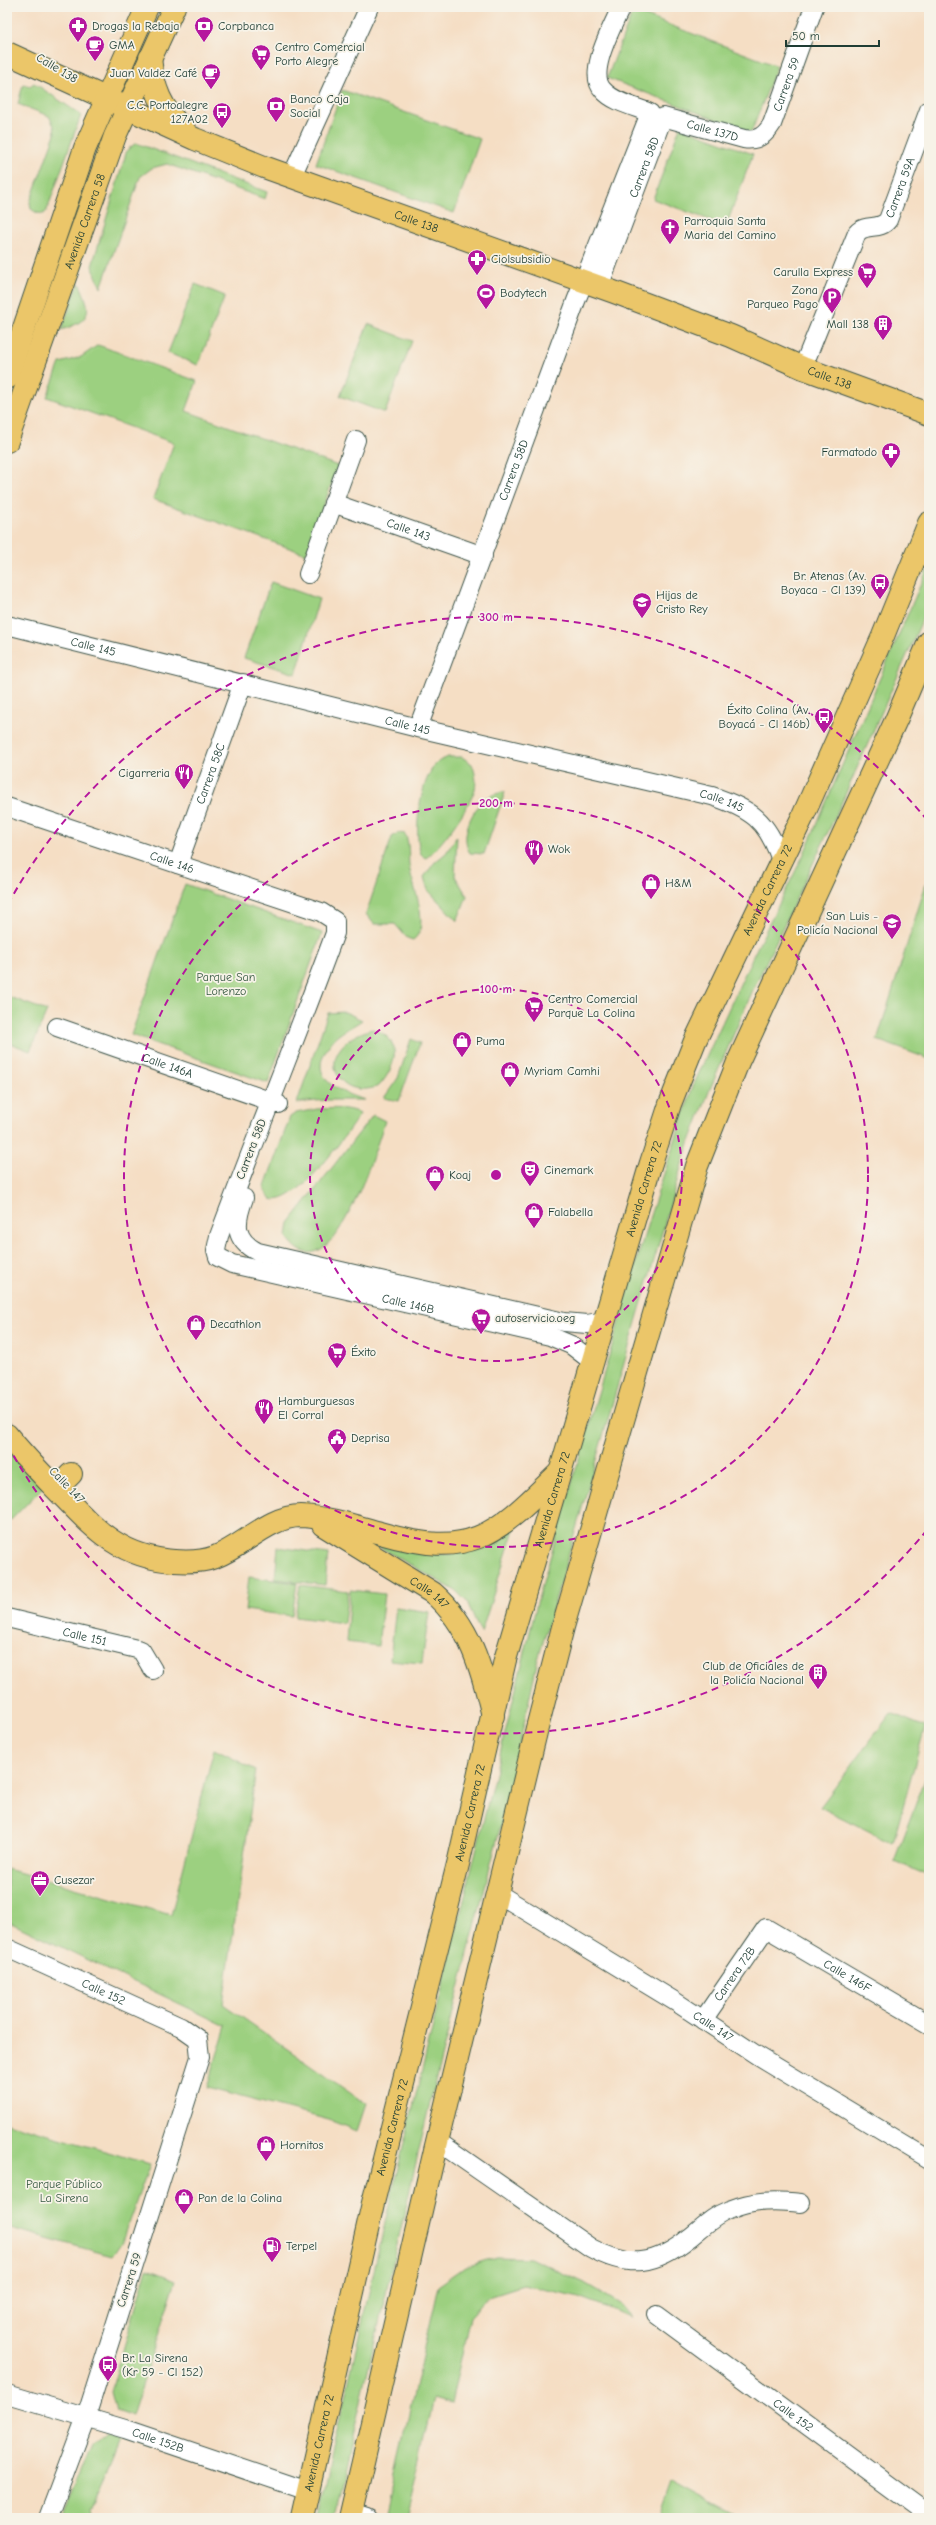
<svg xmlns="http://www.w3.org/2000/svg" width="936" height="2525" font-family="'Comic Neue',sans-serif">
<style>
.green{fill:#9cd080;stroke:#5e865a}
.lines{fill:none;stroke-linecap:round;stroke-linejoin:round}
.minor-casing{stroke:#3f554a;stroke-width:20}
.major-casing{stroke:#3f554a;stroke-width:24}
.highway-casing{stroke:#3f554a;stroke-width:24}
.minor{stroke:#fff;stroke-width:18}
.major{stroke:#ebc669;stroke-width:22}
.highway{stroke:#ebc669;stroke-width:22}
.ring{fill:none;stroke:#b5179e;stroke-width:2;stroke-dasharray:7 5}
.labels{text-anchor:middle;stroke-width:3.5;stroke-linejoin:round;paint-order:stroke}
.poi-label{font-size:12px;fill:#1f3d34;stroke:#f7f3e8;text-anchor:start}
.street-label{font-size:12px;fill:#1f3d34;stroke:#f7f3e8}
.park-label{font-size:12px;fill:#385a43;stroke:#f7f3e8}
.centre{fill:#b5179e;stroke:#f7f3e8;stroke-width:2}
.ring-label{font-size:12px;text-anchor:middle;font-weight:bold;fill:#b5179e;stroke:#f7f3e8;stroke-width:3.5;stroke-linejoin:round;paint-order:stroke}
</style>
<rect width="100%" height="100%" fill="#f7f3e8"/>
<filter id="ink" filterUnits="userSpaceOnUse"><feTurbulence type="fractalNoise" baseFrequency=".025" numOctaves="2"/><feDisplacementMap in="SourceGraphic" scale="8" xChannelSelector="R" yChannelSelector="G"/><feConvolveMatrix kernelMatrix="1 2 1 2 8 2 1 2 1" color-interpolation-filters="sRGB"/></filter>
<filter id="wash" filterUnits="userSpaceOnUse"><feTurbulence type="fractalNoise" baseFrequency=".012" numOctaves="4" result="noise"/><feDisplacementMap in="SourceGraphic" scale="16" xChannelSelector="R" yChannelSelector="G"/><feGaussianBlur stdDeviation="0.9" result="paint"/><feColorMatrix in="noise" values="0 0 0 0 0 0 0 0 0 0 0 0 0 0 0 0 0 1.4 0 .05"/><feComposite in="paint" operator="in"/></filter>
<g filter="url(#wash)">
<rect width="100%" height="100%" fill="#f5dec4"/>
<path class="green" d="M633 11 777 66 751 133 607 78Z
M34 83 81 115 47 210 44 214 37 213 31 209 30 202 55 134 54 126 49 116 18 104 23 84 30 86Z
M342 90 480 139 454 213 316 164Z
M680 127 753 154 726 226 653 199Z
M136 143 267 192 265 199 167 164 152 168 140 177 101 288 92 266 127 150Z
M79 283C92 311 93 320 61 330Z
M195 284 225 296 198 365 168 353Z
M368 324 412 341 385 413 340 396Z
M98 345 197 381 186 411 338 466 306 554 153 499 174 443 47 397 60 363 81 357Z
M929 565V602L915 637 838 811 753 990 710 1089 684 1157 537 1663 509 1793 430 2102 334 2518H317L394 2184 538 1599 649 1219 693 1086 754 954 802 858Z
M271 582 319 599 296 674 244 658Z
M448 757H462L472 764C475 772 477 780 475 789 471 805 440 848 426 858L422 856C412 837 420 778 437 763 439 760 445 759 448 757Z
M505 792 484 854 470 853C459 837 472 808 487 798 492 794 499 793 505 792Z
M398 833 405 834C410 844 408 855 409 865 411 883 432 927 413 940L407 938 395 924H374L366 914 392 837Z
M457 836 455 876 467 896 457 921 428 890 424 877 435 862 446 853Z
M185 884 322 933 268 1083 131 1035Z
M926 884 929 885V1059L877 1040Z
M7 996 47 1011 30 1051 7 1042Z
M345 1012 362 1020C354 1026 344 1030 336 1037 303 1072 330 1090 365 1100H326L297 1103 328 1013Z
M372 1029C404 1038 397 1066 379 1086 335 1103 310 1047 372 1029Z
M411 1039 420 1043 399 1101 384 1098 398 1078Z
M317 1109C330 1109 349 1106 360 1114 347 1133 297 1208 271 1199L265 1191V1186L290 1117 296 1113Z
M373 1115 385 1121C376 1146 331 1302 287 1237L289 1223Z
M7 1450 43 1487 11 1520 7 1517Z
M516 1523 481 1633 467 1602 456 1591 355 1533C399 1547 444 1568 488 1542 497 1537 506 1529 516 1523Z
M278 1547 328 1554 325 1585 275 1579Z
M249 1577 297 1583 292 1616 245 1610Z
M300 1585 348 1591 344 1623 295 1617Z
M350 1590 384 1594 378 1646 346 1642Z
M396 1607 429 1612 422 1663 390 1660Z
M891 1713 925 1727 893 1843 820 1807Z
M214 1749 256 1770 223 2004 366 2104 357 2131 329 2120 207 2088 226 2026 7 1921V1869L171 1915Z
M929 1769V1876L894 1861Z
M7 2123 150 2164 121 2243 112 2256 7 2227Z
M496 2257 530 2258 588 2285 620 2304 631 2317 580 2297 523 2285 489 2296 470 2317 451 2404 434 2399 406 2518 387 2511 438 2286 465 2267Z
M147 2269 176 2280 132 2416 116 2410 111 2391Z
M107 2435 119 2438 90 2511 92 2518H60L93 2442Z
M670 2481 738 2518H657Z"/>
</g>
<g filter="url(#ink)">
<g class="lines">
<defs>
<g id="minor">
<path d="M291 178 369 7"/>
<path id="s1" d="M599 287 663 117 744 139C757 141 765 136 772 124L814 7"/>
<path id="s2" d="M807 357 857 233C866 223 880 231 888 220L929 110"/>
<path id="s3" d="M333 503 483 556"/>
<path d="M308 574 356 440"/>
<path id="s4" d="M7 625 418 728 712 796C751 809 767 820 781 860"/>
<path id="s5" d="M418 728 576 301 650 113C636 107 613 102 603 90 586 73 613 26 621 7"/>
<path id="s6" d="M7 807 321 912 335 921V933C298 1034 257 1134 219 1236L216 1250 218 1257 232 1264 550 1336 571 1345 593 1362"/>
<path id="s7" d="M178 864 243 683"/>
<path id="s8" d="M57 1027 278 1104"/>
<path d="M244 1198C235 1222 233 1240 258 1252L564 1322 587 1324 605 1321"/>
<path id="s9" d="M7 1618 141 1650 153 1670"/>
<path id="s10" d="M497 1893 676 2002 758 2056 929 2159"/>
<path id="s11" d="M7 1948 181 2027 198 2039 200 2057 86 2417 48 2518"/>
<path id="s12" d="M703 2020 766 1928 929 2024"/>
<path d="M437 2141 591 2248C629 2269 656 2265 689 2238 702 2228 713 2216 729 2210 753 2200 775 2200 801 2203"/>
<path id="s13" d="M657 2315 929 2515"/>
<path id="s14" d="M7 2394 125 2429 308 2491"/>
<path d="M351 2513 367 2518"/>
</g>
<g id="major">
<path id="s15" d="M7 53 195 139 264 167 614 292 731 336 803 368 929 414"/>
<path d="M150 58C153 87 161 110 184 129"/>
<path d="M7 378 85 148 147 7"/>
<path id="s16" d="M7 441 115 136 174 7"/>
<path d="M7 1435C22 1454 40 1472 57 1490 93 1527 118 1557 174 1561 188 1562 202 1562 215 1557 244 1546 269 1516 301 1516 327 1517 355 1526 380 1533 473 1560 495 1535 560 1472"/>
<path d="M49 1481H64L71 1474"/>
<path id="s17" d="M323 1525 433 1593C470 1625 482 1669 493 1716"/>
</g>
<g id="highway">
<path id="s18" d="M302 2518 373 2203 459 1860 505 1660 650 1166 670 1104 695 1041 803 816 883 636 929 523"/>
<path d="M350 2518 435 2150 537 1728 563 1627 697 1166 738 1062 896 720 929 642"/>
</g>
</defs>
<use href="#minor" class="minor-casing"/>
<use href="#major" class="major-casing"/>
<use href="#highway" class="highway-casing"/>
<use href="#minor" class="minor"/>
<use href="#major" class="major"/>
<use href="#highway" class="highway"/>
</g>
</g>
<g class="ring">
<circle cx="496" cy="1175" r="186"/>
<circle cx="496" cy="1175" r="372"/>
<path d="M927 1530A558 558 0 0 1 8 1446M8 904A558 558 0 0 1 927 820"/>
</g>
<defs>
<symbol id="pharmacy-pin" viewBox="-11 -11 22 30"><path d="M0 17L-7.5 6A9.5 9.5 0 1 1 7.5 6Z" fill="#b5179e" stroke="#f7f3e8"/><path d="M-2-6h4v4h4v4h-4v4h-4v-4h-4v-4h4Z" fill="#fff"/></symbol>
<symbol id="bank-pin" viewBox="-11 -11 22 30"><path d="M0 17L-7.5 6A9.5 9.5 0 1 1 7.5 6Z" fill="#b5179e" stroke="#f7f3e8"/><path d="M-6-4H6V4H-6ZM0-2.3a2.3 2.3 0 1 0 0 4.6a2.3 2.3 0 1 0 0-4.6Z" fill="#fff"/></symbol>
<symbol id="cafe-pin" viewBox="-11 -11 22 30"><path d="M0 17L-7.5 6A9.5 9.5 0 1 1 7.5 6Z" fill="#b5179e" stroke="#f7f3e8"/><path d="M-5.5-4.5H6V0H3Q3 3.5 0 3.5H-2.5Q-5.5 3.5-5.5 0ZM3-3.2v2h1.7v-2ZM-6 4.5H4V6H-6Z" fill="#fff"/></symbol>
<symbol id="supermarket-pin" viewBox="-11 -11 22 30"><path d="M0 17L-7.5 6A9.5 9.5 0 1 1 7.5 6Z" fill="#b5179e" stroke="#f7f3e8"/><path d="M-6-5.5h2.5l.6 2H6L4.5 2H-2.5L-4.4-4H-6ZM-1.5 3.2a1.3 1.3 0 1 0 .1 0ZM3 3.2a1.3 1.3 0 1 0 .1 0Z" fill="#fff"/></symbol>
<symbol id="bus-pin" viewBox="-11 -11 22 30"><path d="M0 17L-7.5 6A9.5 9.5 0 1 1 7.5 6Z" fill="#b5179e" stroke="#f7f3e8"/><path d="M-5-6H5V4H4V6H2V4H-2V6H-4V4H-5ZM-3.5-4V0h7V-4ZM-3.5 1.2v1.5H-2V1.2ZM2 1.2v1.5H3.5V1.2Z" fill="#fff"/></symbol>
<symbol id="church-pin" viewBox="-11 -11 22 30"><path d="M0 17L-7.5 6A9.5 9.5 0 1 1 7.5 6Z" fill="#b5179e" stroke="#f7f3e8"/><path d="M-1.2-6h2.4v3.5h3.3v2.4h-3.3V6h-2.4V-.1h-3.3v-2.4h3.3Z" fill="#fff"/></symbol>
<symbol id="stadium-pin" viewBox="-11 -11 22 30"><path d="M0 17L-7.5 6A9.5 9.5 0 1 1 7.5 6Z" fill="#b5179e" stroke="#f7f3e8"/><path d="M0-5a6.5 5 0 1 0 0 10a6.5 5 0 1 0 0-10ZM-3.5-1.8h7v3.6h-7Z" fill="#fff"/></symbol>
<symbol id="parking-pin" viewBox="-11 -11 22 30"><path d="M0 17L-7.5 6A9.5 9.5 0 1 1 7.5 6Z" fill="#b5179e" stroke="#f7f3e8"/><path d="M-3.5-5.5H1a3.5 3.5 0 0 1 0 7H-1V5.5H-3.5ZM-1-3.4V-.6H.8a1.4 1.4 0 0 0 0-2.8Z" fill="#fff"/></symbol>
<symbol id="building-pin" viewBox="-11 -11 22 30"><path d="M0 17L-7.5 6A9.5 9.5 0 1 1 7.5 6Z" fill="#b5179e" stroke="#f7f3e8"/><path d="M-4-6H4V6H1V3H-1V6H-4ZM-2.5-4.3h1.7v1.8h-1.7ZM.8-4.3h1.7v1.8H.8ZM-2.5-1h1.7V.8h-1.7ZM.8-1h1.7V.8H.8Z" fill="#fff"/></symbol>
<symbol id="school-pin" viewBox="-11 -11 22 30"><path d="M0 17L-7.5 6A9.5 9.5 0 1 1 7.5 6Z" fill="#b5179e" stroke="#f7f3e8"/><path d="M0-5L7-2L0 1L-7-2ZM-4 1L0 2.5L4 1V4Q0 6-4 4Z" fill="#fff"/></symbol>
<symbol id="restaurant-pin" viewBox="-11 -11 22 30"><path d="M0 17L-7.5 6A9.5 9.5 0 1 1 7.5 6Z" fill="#b5179e" stroke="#f7f3e8"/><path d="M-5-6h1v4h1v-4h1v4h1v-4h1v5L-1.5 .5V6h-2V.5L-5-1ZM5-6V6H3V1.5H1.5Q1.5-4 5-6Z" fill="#fff"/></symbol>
<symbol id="shop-pin" viewBox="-11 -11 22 30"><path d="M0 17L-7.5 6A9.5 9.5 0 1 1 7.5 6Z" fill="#b5179e" stroke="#f7f3e8"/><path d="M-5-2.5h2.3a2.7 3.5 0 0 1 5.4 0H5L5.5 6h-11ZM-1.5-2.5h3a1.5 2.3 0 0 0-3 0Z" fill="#fff"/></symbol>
<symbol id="theatre-pin" viewBox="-11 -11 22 30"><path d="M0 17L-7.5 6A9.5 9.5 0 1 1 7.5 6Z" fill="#b5179e" stroke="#f7f3e8"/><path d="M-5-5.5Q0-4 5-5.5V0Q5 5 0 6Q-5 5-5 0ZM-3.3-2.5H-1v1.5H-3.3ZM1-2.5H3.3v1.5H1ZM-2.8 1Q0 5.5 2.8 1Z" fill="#fff"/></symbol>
<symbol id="civic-pin" viewBox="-11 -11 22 30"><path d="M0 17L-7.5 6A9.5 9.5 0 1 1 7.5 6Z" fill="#b5179e" stroke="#f7f3e8"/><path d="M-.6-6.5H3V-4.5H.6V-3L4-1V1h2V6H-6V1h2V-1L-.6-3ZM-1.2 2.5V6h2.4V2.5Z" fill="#fff"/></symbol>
<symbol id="office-pin" viewBox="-11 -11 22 30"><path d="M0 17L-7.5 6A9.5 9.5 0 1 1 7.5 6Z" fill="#b5179e" stroke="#f7f3e8"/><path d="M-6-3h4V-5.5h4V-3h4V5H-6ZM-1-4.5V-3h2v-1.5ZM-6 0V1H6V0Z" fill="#fff"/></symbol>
<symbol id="fuel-pin" viewBox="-11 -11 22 30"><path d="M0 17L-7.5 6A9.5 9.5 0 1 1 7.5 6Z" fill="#b5179e" stroke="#f7f3e8"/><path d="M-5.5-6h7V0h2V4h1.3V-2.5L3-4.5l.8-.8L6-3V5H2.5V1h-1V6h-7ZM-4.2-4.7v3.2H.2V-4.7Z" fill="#fff"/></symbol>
</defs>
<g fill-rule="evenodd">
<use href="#pharmacy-pin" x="67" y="15" width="22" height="30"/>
<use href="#bank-pin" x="193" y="15" width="22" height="30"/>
<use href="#cafe-pin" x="84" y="34" width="22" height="30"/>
<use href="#supermarket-pin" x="250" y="43" width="22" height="30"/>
<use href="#cafe-pin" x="200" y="62" width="22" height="30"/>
<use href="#bank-pin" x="265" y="95" width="22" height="30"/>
<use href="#bus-pin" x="211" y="101" width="22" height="30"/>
<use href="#church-pin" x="659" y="217" width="22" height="30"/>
<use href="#pharmacy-pin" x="466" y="248" width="22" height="30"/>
<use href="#supermarket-pin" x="856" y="261" width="22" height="30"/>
<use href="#stadium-pin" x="475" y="282" width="22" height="30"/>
<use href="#parking-pin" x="821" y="286" width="22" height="30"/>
<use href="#building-pin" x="872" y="313" width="22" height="30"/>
<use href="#pharmacy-pin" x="880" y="441" width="22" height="30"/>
<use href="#bus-pin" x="869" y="572" width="22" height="30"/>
<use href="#school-pin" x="631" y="591" width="22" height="30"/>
<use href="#bus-pin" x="813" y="706" width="22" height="30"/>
<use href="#restaurant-pin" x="173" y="762" width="22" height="30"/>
<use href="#restaurant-pin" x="523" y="838" width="22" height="30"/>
<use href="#shop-pin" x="640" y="872" width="22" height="30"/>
<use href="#school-pin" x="881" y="912" width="22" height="30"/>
<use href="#supermarket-pin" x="523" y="995" width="22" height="30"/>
<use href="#shop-pin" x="451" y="1030" width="22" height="30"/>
<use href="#shop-pin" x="499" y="1060" width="22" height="30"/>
<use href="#theatre-pin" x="519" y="1159" width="22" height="30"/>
<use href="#shop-pin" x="424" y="1164" width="22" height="30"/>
<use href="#shop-pin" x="523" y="1201" width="22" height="30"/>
<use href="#supermarket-pin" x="470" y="1307" width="22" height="30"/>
<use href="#shop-pin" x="185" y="1313" width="22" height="30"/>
<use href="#supermarket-pin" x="326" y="1341" width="22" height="30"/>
<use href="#restaurant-pin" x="253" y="1397" width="22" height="30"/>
<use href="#civic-pin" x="326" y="1427" width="22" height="30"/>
<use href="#building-pin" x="807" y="1662" width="22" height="30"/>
<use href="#office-pin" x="29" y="1869" width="22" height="30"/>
<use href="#shop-pin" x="255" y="2134" width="22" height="30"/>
<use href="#shop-pin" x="173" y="2187" width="22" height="30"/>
<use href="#fuel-pin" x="261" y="2235" width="22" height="30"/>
<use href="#bus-pin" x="97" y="2354" width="22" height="30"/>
</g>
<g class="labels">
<g class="poi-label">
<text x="92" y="30">Drogas la Rebaja</text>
<text x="218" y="30">Corpbanca</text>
<text x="109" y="49">GMA</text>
<text x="275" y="51">Centro Comercial<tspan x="275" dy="14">Porto Alegre</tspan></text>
<text x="197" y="77" text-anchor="end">Juan Valdez Café</text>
<text x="290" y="103">Banco Caja<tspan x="290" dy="14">Social</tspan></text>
<text x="208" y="109" text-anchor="end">C.C. Portoalegre<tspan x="208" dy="14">127A02</tspan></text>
<text x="684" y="225">Parroquia Santa<tspan x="684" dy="14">Maria del Camino</tspan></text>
<text x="491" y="263">Ciolsubsidio</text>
<text x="853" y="276" text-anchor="end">Carulla Express</text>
<text x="818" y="294" text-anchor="end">Zona<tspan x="818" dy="14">Parqueo Pago</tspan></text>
<text x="500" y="297">Bodytech</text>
<text x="869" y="328" text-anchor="end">Mall 138</text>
<text x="877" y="456" text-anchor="end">Farmatodo</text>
<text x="866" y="580" text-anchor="end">Br. Atenas (Av.<tspan x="866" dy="14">Boyaca - Cl 139)</tspan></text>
<text x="656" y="599">Hijas de<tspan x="656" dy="14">Cristo Rey</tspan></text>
<text x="810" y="714" text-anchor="end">Éxito Colina (Av.<tspan x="810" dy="14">Boyacá - Cl 146b)</tspan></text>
<text x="170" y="777" text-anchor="end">Cigarreria</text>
<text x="548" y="853">Wok</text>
<text x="665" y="887">H&amp;M</text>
<text x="878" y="920" text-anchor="end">San Luis -<tspan x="878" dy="14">Policía Nacional</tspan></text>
<text x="548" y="1003">Centro Comercial<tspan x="548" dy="14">Parque La Colina</tspan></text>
<text x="476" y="1045">Puma</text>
<text x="524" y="1075">Myriam Camhi</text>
<text x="544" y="1174">Cinemark</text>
<text x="449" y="1179">Koaj</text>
<text x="548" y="1216">Falabella</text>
<text x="495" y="1322">autoservicio.oeg</text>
<text x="210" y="1328">Decathlon</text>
<text x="351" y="1356">Éxito</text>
<text x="278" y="1405">Hamburguesas<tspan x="278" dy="14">El Corral</tspan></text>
<text x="351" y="1442">Deprisa</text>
<text x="804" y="1670" text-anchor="end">Club de Oficiales de<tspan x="804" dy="14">la Policía Nacional</tspan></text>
<text x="54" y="1884">Cusezar</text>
<text x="280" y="2149">Hornitos</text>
<text x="198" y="2202">Pan de la Colina</text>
<text x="286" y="2250">Terpel</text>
<text x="122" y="2362">Br. La Sirena<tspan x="122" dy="14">(Kr 59 - Cl 152)</tspan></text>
</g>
<g class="street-label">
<text transform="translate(57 68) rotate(31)" y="4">Calle 138</text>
<text dy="4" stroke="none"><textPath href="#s1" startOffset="342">Carrera 59</textPath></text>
<text dy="4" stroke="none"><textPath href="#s1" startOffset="233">Calle 137D</textPath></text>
<text dy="4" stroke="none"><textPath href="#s1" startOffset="128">Carrera 58D</textPath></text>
<text dy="4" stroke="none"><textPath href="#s2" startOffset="203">Carrera 59A</textPath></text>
<text dy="4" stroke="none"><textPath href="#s16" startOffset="233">Avenida Carrera 58</textPath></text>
<text dy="4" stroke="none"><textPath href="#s15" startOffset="443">Calle 138</textPath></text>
<text dy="4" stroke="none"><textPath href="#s15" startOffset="885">Calle 138</textPath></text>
<text dy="4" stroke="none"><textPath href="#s5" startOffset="275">Carrera 58D</textPath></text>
<text dy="4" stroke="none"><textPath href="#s3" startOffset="80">Calle 143</textPath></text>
<text dy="4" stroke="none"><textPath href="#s4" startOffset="89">Calle 145</textPath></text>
<text dy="4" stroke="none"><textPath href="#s4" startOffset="413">Calle 145</textPath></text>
<text dy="4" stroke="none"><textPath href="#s7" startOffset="96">Carrera 58C</textPath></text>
<text dy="4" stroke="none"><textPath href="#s4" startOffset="736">Calle 145</textPath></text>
<text dy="4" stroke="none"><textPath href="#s6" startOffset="174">Calle 146</textPath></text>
<text dy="4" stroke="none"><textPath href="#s18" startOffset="1697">Avenida Carrera 72</textPath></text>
<text dy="4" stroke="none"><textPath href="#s8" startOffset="117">Calle 146A</textPath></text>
<text transform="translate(251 1149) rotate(-69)" y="4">Carrera 58D</text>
<text dy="4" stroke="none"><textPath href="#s18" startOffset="1373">Avenida Carrera 72</textPath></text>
<text dy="4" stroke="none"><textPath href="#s6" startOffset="902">Calle 146B</textPath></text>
<text transform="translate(67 1485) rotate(46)" y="4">Calle 147</text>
<text dy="4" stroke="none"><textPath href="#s18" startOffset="1049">Avenida Carrera 72</textPath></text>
<text dy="4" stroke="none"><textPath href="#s17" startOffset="126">Calle 147</textPath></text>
<text dy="4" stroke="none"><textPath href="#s9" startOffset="80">Calle 151</textPath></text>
<text dy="4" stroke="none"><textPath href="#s18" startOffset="725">Avenida Carrera 72</textPath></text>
<text dy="4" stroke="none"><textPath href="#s12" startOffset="56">Carrera 72B</textPath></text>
<text dy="4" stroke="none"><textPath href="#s12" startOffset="206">Calle 146F</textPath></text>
<text dy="4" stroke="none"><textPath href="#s11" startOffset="106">Calle 152</textPath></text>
<text dy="4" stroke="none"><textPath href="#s10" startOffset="254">Calle 147</textPath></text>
<text dy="4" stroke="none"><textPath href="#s18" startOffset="401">Avenida Carrera 72</textPath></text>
<text transform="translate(129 2280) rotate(-72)" y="4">Carrera 59</text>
<text dy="4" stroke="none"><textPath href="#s13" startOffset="169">Calle 152</textPath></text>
<text dy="4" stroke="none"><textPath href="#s14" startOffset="158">Calle 152B</textPath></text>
<text dy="4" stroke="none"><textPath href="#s18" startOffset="77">Avenida Carrera 72</textPath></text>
</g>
<g class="park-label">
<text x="226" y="981">Parque San<tspan x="226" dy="14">Lorenzo</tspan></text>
<text x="64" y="2188">Parque Público<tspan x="64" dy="14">La Sirena</tspan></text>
</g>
</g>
<circle cx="496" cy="1175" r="6" class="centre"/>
<g class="ring-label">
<text x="496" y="621">300 m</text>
<text x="496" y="807">200 m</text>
<text x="496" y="993">100 m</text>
</g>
<rect width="936" height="2525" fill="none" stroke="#f7f3e8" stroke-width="24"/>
<path d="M786 40v6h93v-6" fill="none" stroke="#1f3d34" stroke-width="2"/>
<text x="792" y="40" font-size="12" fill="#1f3d34" stroke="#f7f3e8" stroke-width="3" paint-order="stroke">50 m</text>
</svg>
